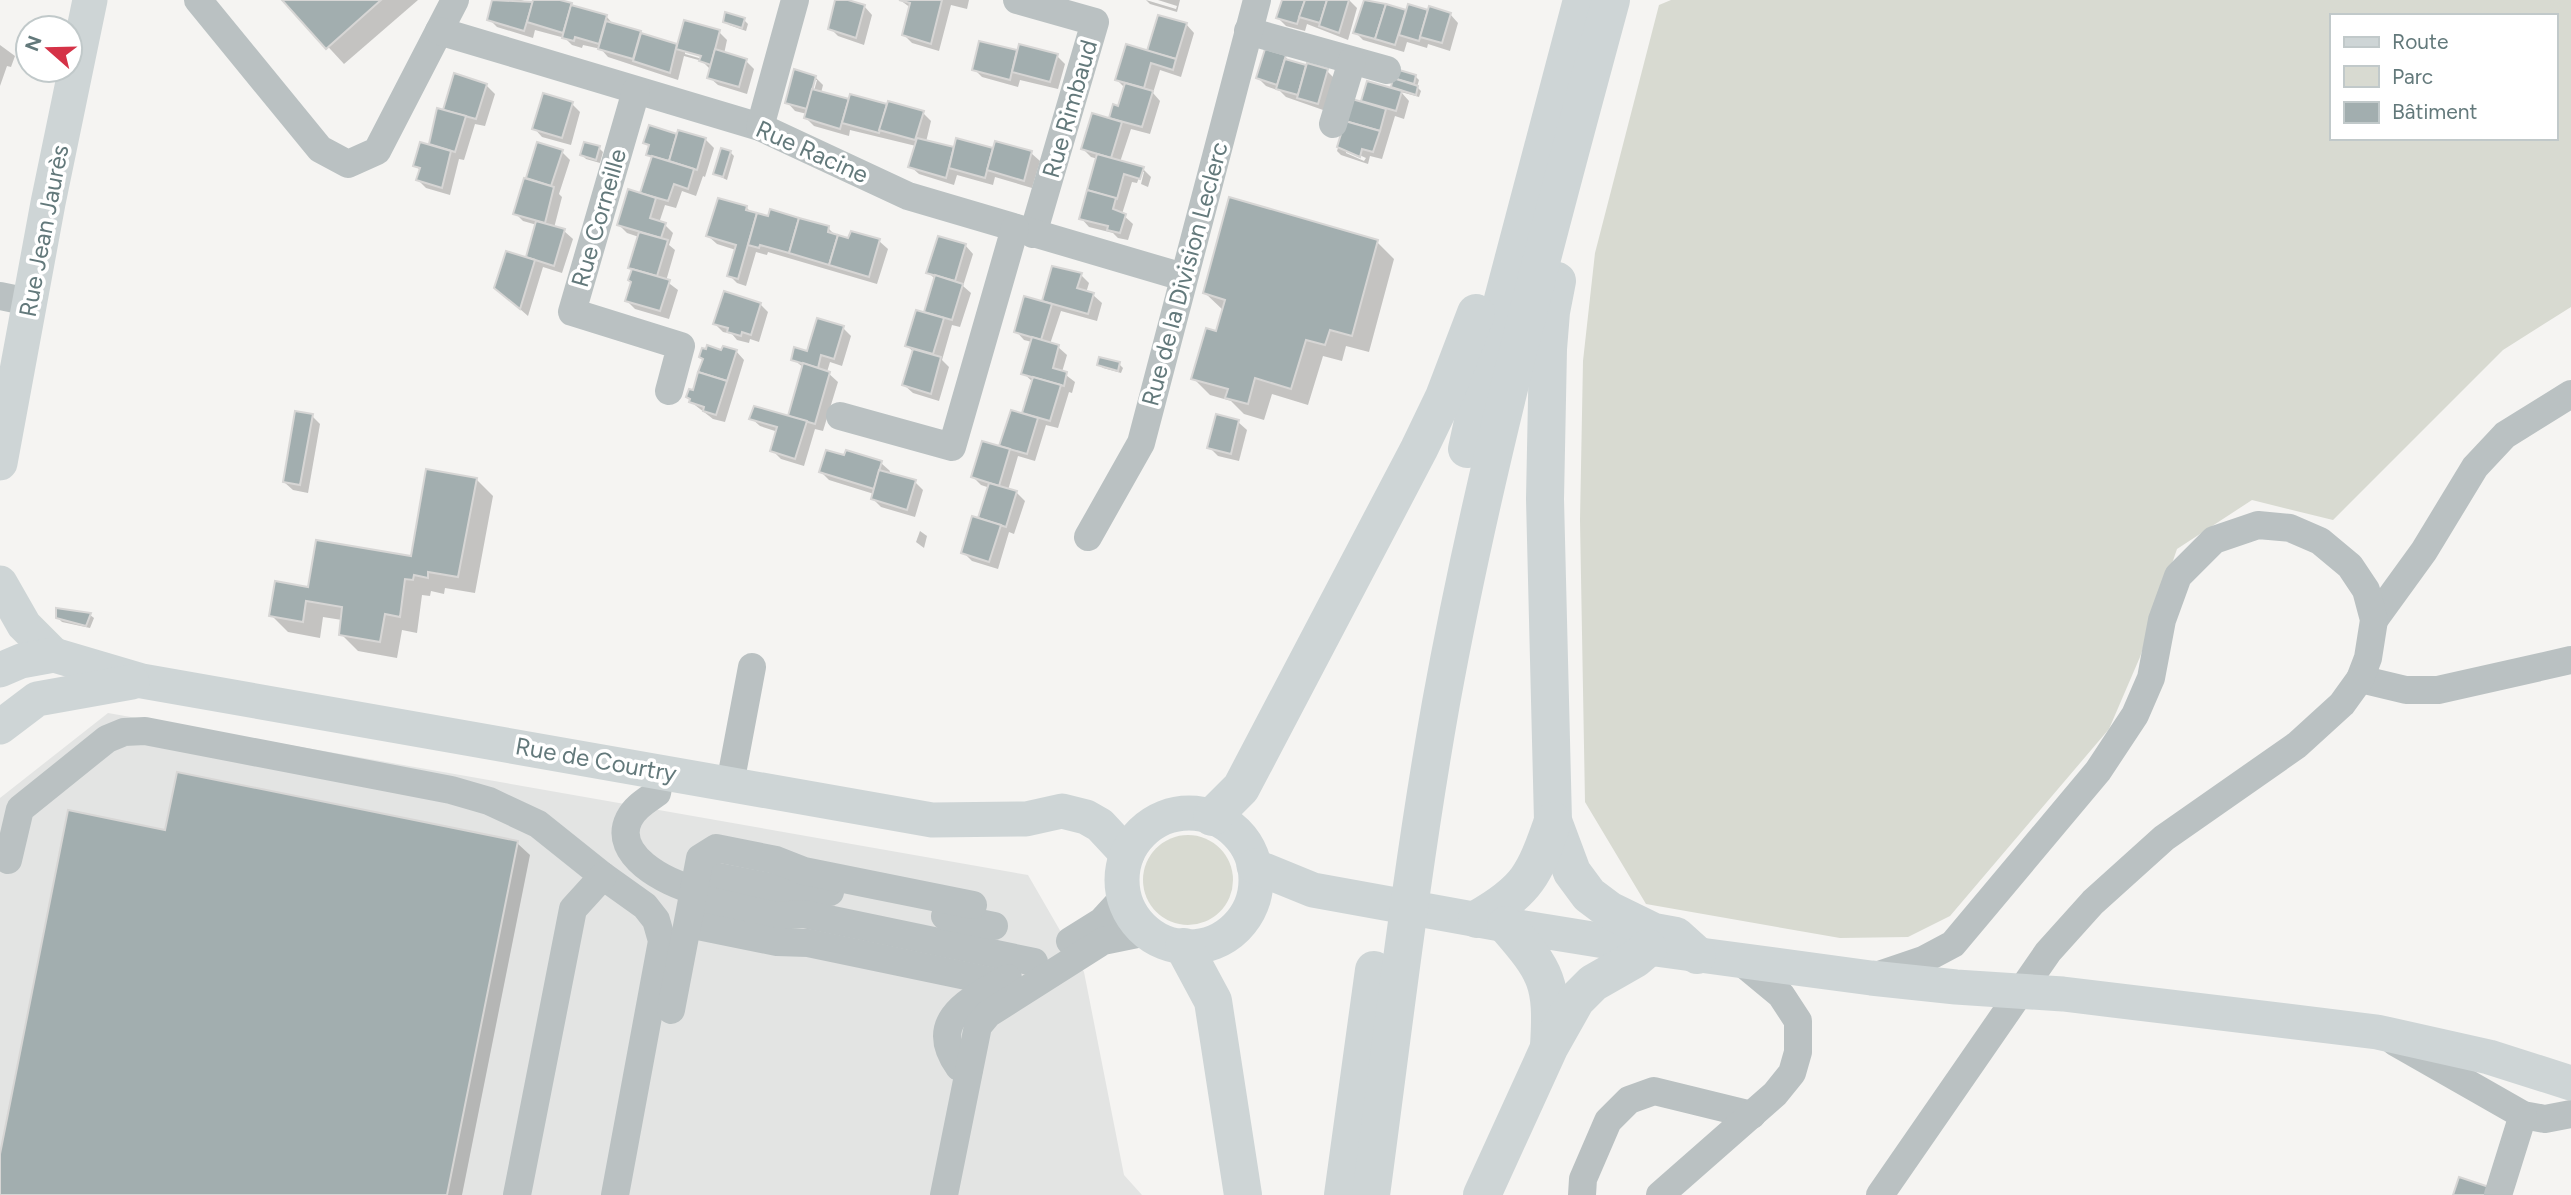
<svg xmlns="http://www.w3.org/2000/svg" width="2571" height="1195" font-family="Figtree,sans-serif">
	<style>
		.built { fill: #e3e4e3 }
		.green { fill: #d8dad1; fill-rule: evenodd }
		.shadow { fill: #0003; fill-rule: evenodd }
		.building { fill: #a2aeaf; stroke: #d7d6d5; stroke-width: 2 }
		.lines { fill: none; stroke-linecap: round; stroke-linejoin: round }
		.minor { stroke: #bac1c2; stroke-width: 28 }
		.major { stroke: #ced5d6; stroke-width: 35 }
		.highway { stroke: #ced5d6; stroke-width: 38 }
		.labels { text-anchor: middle; stroke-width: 7; stroke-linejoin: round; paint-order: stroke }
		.street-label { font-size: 24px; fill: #63797b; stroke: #fff }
	</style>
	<rect width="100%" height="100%" fill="#f5f4f2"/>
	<path class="built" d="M108,713L1028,875L1084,972L1124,1175L1142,1195H0V798Z"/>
	<g class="green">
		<path d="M1671,0H2571V307L2503,350L2333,520L2252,500L2177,549L2140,657L2109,729L1950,916L1908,937L1840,938L1646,904L1585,802L1580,520L1583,361L1595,253L1659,5ZM2331,16H2555V138H2331Z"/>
		<circle cx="1188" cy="880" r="45"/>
	</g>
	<g class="shadow">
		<path d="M285,0H418L344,64Z"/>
		<path d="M494,0H521L534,4L535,0H554L606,16L614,25L679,47L719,32L727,40L724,54L746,61L754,69L747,94L718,85L709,77L710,69L702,61L684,56L678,80L608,57L601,49L583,45L582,48L572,45L565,38L535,30L533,38L497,27L489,19ZM685,50L710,57L709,61L685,54Z"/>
		<path d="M837,0L864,6L872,15L864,45L838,36L830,28Z"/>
		<path d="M900,0H969L967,9L951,5L939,51L912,43L904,35L911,8Z"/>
		<path d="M1146,0L1176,9L1177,6L1158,0H1180L1177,12L1150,4Z"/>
		<path d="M1284,0H1349L1357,8L1348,40L1307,24L1305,31L1286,26L1278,18Z"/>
		<path d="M1365,0L1407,12L1450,14L1458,23L1450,51L1428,44L1427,48L1407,42L1404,52L1363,40L1355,32Z"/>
		<path d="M744,20L748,24L746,31L729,25L725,21Z"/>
		<path d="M1186,24L1194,33L1181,77L1160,70L1153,93L1160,101L1150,134L1131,129L1120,162L1143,169L1151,177L1148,187L1141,184L1144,172H1141L1137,183L1132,182L1122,214L1133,224L1128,240L1118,238L1113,233L1089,227L1081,218L1098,159L1091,157L1083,149L1111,120L1114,107L1119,108L1125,88L1117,80Z"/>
		<path d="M980,43L1018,52L1057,56L1065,64L1058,89L1020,80L1018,87L982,77L974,69Z"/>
		<path d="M0,45L15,56L11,67L7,66L0,86Z"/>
		<path d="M1285,57L1291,62L1327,71L1335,79L1326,111L1286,97L1280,91L1266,86L1258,78Z"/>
		<path d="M815,77L823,85L821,93L850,101L851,96L923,113L931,121L926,142L955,149L957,140L994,150L1031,153L1040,161L1032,188L995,177L993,185L957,175L954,185L919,174L910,166L916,146L850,130L849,136L814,126L806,118L807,114L795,111L787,102ZM813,80H817L812,98Z"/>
		<path d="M1416,77L1419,80L1417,87L1421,91L1419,97L1401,92L1409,101L1404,119L1395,116L1382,159L1370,156L1368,164L1341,155L1337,151L1353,101L1362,103L1369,83L1392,89L1395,80L1392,79ZM1346,149L1366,158L1364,161L1346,153Z"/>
		<path d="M486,85L495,94L485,126L475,124L464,160L459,159L450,195L426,188L418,180L421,171L415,165L430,147L439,110L444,112Z"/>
		<path d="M572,104L580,112L571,145L542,137L534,128Z"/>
		<path d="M680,132L706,140L714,148L705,177L703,176L696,196L682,191L676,208L665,205L659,223L665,225L673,233L669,245L675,250L666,281L678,290L669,319L635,309L627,301L633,283L639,237L627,233L619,225L641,195L653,159L648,154L650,147L645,142L678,136Z"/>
		<path d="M538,145L562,152L570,160L559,194L562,197L554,228L564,231L573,239L562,273L543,267L528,316L505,296L527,259L537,225L523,221L515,213Z"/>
		<path d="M599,148L603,152L600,163L586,159L582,155Z"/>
		<path d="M730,152L734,156L727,180L715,174Z"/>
		<path d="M747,208L752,214L769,219L828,228L836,236L849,240L879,241L888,249L877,284L768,252L767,255L756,252L746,286L737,283L729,275L736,250L717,244L708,236Z"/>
		<path d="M1377,242L1394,259L1369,352L1346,346L1342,361L1323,356L1308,405L1272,394L1264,420L1244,414L1231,401L1210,395L1193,378L1217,333L1224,311L1205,293Z"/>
		<path d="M965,245L973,254L963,286L971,293L960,327L952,325L942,360L949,367L939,401L913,393L904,385L914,352L907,346L925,314L935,279L928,272Z"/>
		<path d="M1054,268L1081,275L1089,283L1086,293L1093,295L1102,303L1097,321L1061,311L1050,344L1058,347L1067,355L1062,372L1075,382L1072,393L1069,392L1058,428L1046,425L1035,461L1018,456L1008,490L1016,492L1025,501L1014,534L1009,532L998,569L972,561L963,552L980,520L990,488L981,485L973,477L1001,448L1023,415L1033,382L1023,373L1032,342L1024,340L1016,331L1043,303Z"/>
		<path d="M760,304L768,312L759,342L750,339L749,343L737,340L732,334L723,332L715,324Z"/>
		<path d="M843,328L851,336L842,366L830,362L827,372L838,382L823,431L815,429L804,466L781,459L772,450L778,432L760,426L751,418H789L804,368L793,359L808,353Z"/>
		<path d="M736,351L744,360L725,422L713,419L691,402L704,361L701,357Z"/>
		<path d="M1119,364L1123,368L1121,373L1103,368L1099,365Z"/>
		<path d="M312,416L320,424L308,493L293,490L284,482Z"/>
		<path d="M1238,422L1247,430L1239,461L1218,456L1209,447Z"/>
		<path d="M881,463L890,471L889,474L915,482L923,490L915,517L881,507L873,499L874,494L829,480L821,472Z"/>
		<path d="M476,479L493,496L475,593L445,588L444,594L431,591L430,596L422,595L417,633L402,630L397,658L358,651L341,634L342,620L323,617L320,638L288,632L271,615L309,589L412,558Z"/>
		<path d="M920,531L927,536L924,548L916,542Z"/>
		<path d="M90,615L94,618L90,628L62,622L58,618Z"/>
		<path d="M517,843L530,855L462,1195H0V1163Z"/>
	</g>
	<g class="building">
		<path d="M282,0H381L326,49Z"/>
		<path d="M492,0L533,2L524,31L487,20Z"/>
		<path d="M533,0H560L572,3L563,33L527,22Z"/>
		<path d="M835,0H848L865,5L856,38L828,29Z"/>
		<path d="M899,0H942L931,44L902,35L910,3Z"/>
		<path d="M1282,0H1305L1297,24L1276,18Z"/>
		<path d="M1305,0H1327L1320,23L1299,17Z"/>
		<path d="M1327,0H1349L1339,33L1319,26Z"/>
		<path d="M1364,0L1386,4L1375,39L1353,33Z"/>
		<path d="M1386,4L1406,10L1395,45L1375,39Z"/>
		<path d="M1408,4L1428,10L1419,41L1399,35Z"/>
		<path d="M571,5L607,15L599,44L575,37L574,41L562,38Z"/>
		<path d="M1429,6L1451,13L1442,43L1420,37Z"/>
		<path d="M725,12L745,18L742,28L723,22Z"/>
		<path d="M1158,15L1187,23L1176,59L1147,51Z"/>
		<path d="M684,20L720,30L711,65L699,61L701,56L676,49Z"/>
		<path d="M606,21L641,31L633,59L598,49Z"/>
		<path d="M641,33L677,44L670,73L633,61Z"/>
		<path d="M979,41L1017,50L1010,80L972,70Z"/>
		<path d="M1019,44L1058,54L1050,82L1012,72Z"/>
		<path d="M1126,44L1176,59L1173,70L1151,63L1144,88L1115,80Z"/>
		<path d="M715,49L747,59L739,87L707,78Z"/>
		<path d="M1265,49L1286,55L1277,85L1256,78Z"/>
		<path d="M1285,59L1306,65L1298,95L1276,89Z"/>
		<path d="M1307,63L1328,69L1318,104L1297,98Z"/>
		<path d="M1389,67L1416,75L1414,84L1386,76Z"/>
		<path d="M794,69L816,76L807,109L785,103Z"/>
		<path d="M454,73L487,84L476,119L443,110Z"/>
		<path d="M1393,78L1418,86L1416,95L1391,87Z"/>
		<path d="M1367,81L1402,91L1396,111L1361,101Z"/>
		<path d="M1125,83L1153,91L1142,127L1109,118L1113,104L1118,106Z"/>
		<path d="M812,89L849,99L840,129L804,118Z"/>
		<path d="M543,93L573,102L562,138L532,129Z"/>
		<path d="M850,94L887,104L879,133L842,123Z"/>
		<path d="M1352,99L1386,109L1380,131L1345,121Z"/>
		<path d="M888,101L924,111L915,140L879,130Z"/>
		<path d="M437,108L466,116L455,152L429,144Z"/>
		<path d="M1092,113L1122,122L1111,158L1081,149Z"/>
		<path d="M1345,121L1380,131L1373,152L1362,149L1360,157L1337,147Z"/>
		<path d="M649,125L677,134L669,161L646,155L649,145L643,143Z"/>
		<path d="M678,130L706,138L697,170L669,161Z"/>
		<path d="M917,138L954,147L946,178L908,167Z"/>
		<path d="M956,138L993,148L985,178L949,168Z"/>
		<path d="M995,141L1032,151L1024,181L987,170Z"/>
		<path d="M420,142L451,151L442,188L416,180L420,168L413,166Z"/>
		<path d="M537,142L563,150L551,186L526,178Z"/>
		<path d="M584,142L600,146L596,160L580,155Z"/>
		<path d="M721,148L731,151L723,177L713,174Z"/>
		<path d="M1097,154L1144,167L1140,179L1124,174L1117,199L1087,190Z"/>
		<path d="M652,156L694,169L688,189L674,184L668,201L640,193Z"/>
		<path d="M524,178L554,187L545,223L513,214Z"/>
		<path d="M628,189L656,198L650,218L666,223L661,238L617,225Z"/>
		<path d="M1087,190L1116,198L1113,209L1126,214L1120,233L1107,230L1108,226L1079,219Z"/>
		<path d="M1229,197L1378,240L1352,336L1330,330L1325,345L1306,340L1291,389L1255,378L1248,404L1225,398L1228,389L1191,379L1206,328L1216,331L1225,300L1203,293Z"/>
		<path d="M718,198L747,206L746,210L757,213L738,279L727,276L736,245L706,236Z"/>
		<path d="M770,209L799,218L789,253L760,245L759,248L748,245L757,213L768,216Z"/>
		<path d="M799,218L829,226L828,232L838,235L829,265L789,253Z"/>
		<path d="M536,221L565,229L554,266L526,257Z"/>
		<path d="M851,231L880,239L869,277L829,265L838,235L848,238Z"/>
		<path d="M639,232L668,240L657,276L628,268Z"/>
		<path d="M938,236L966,244L955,281L926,273Z"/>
		<path d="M506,251L535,260L520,309L494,288Z"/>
		<path d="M1052,266L1082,273L1077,288L1094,293L1088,314L1042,301Z"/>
		<path d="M632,269L670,280L660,311L625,301L631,282L628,280Z"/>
		<path d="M935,275L963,284L952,320L924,312Z"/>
		<path d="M724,291L761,303L751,335L742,332L741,336L727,332L728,328L713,324Z"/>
		<path d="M1024,296L1052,304L1041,340L1014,332Z"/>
		<path d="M916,310L944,318L933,354L905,346Z"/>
		<path d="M817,318L844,326L834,359L821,355L818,368L791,360L794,347L807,351Z"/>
		<path d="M1032,337L1059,345L1053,368L1067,372L1064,386L1021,374Z"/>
		<path d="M707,345L721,350L723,346L737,350L727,381L698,372L703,359L699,357L702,348L706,349Z"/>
		<path d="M913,349L941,357L931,394L902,385Z"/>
		<path d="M1099,357L1120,362L1118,371L1097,365Z"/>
		<path d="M803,363L830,372L815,424L788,416Z"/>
		<path d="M698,372L727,381L716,415L703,411L704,407L689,402L690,399L686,397L689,389L693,390Z"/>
		<path d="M1033,377L1061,385L1050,421L1022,413Z"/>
		<path d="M754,406L807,421L795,459L770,451L777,427L749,419Z"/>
		<path d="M1011,410L1038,418L1027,454L999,446Z"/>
		<path d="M295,411L313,414L300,485L283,482Z"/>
		<path d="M1216,414L1239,420L1231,454L1207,448Z"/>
		<path d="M982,441L1010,449L999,486L971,477Z"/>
		<path d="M826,450L844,455L846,450L882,461L874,489L819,472Z"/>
		<path d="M426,469L477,478L458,577L428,572V578L414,575L413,580L405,579L400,617L385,614L380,642L339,635L342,607L306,601L303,622L269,616L275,581L308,587L316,540L411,556Z"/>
		<path d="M879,470L916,480L907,510L871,499Z"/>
		<path d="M989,483L1017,491L1006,527L978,518Z"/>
		<path d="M972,516L1001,525L989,562L961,553Z"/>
		<path d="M56,608L91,613L86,626L56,618Z"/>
		<path d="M177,772L518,841L447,1195H0V1154L68,810L165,830Z"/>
		<path d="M2459,1177L2492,1188L2490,1195H2453Z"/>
	</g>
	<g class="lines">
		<g class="minor">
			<path d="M198,0L320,149L348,164L377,151L455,0"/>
			<path d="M1017,0L1095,22L1033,234"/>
			<path d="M439,31L760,127L908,196L1183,277"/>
			<path d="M1248,31L1387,70"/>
			<path d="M636,91L572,312L681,346L669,391"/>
			<path d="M1333,124L1352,61"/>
			<path d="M760,127L795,0"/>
			<path d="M0,296L29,302"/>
			<path d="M840,416L952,447L1015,228"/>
			<path d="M1088,537L1141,443L1257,0"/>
			<path d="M2374,620L2424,551L2475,467L2505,435L2571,394"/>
			<path d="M2360,679L2406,690H2438L2571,660"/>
			<path d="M661,773L657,793C646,801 635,807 629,819C611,855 667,883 694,890"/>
			<path d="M730,784L752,667"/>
			<path d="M8,860L20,809L107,739L124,732L145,731L451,790L489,801L538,824L603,876L645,906L656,920L662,941L615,1195"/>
			<path d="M698,873L776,888H808L830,892"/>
			<path d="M693,897L776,916L804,914L1034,962"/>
			<path d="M945,916L994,926"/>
			<path d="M688,924L777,942L808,943L1000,983"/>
			<path d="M1070,941L1102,921L1124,897"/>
			<path d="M1873,977L1923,960L1953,944L2098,771L2135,715L2151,678L2162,620L2178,576L2214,540L2258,525L2290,528L2320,541L2350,566L2366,590L2374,620L2368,658L2360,679L2342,704L2297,745L2164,838L2093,902L2048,952L1880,1195"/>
			<path d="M671,1010L700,858L716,848L776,860L804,871L973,905"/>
			<path d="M2395,1042L2523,1115L2545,1119L2571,1114"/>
			<path d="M969,1069L959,1067C925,1019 971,1000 1008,978"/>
			<path d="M517,1195L573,909L603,876"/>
			<path d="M944,1195L978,1026L988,1014L1103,941L1147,932"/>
			<path d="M1582,1195L1583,1179L1608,1121L1629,1100L1654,1091L1752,1115"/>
			<path d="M1660,1195L1775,1094L1792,1073L1798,1052V1021L1781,995L1740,961"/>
			<path d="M2498,1195L2523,1115"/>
		</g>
		<g class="major">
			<path d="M0,463L48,203L90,0"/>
			<path d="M0,583L24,625L54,655"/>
			<path d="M0,670L21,661L54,655L142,681L932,820L1026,819L1062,811L1086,817L1100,825L1127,854"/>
			<path d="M0,727L37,699L132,682"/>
			<circle cx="1189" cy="880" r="67"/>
			<path d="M1254,866L1313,890L1506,925L1648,948L1871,978L1956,987L2063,994L2377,1032L2489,1057L2571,1083"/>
		</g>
		<g class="highway">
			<path d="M1557,281L1551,312L1548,349L1545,499L1553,821L1572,872L1589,895L1609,910L1654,932L1676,936L1697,955"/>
			<path d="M1467,449L1484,371L1582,0"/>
			<path d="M1212,817L1241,788L1419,449L1444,397L1476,313"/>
			<path d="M1477,919C1528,890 1534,875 1553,821"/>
			<path d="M1506,925C1547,972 1553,983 1549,1046"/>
			<path d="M1184,947L1213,1001L1243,1195"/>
			<path d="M1343,1195L1374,970"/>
			<path d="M1371,1195C1393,1031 1412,866 1441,703C1484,466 1548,233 1611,0"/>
			<path d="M1482,1195L1549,1048L1576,1000L1593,983L1635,959L1648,948"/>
		</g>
	</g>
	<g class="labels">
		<g class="street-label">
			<text transform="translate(1070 109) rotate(-74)" y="8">Rue Rimbaud</text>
			<text transform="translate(812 152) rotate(24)" y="8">Rue Racine</text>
			<text transform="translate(599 218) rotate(-74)" y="8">Rue Corneille</text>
			<text transform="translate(44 231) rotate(-79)" y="8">Rue Jean Jaurès</text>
			<text transform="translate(1185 274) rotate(-75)" y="8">Rue de la Division Leclerc</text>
			<text transform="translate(596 760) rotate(10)" y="8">Rue de Courtry</text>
		</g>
	</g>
	<rect x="2330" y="14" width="228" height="126" fill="#ffffff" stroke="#c1c9ca" stroke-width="2"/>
	<rect x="2344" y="37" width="35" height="10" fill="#ced5d6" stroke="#c1c9ca" stroke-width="2"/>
	<text x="2392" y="49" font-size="21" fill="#63797b">Route</text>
	<rect x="2344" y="66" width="35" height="21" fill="#d8dad1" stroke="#c1c9ca" stroke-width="2"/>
	<text x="2392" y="84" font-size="21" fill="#63797b">Parc</text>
	<rect x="2344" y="102" width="35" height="21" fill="#a2aeaf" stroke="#c1c9ca" stroke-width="2"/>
	<text x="2392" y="119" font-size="21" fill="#63797b">Bâtiment</text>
	<g transform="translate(49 49) rotate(290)"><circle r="33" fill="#ffffff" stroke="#c1c9ca" stroke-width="2"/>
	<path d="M0-5L12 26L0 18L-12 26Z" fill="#d53247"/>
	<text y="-10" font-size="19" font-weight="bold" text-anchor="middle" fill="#63797b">N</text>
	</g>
</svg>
